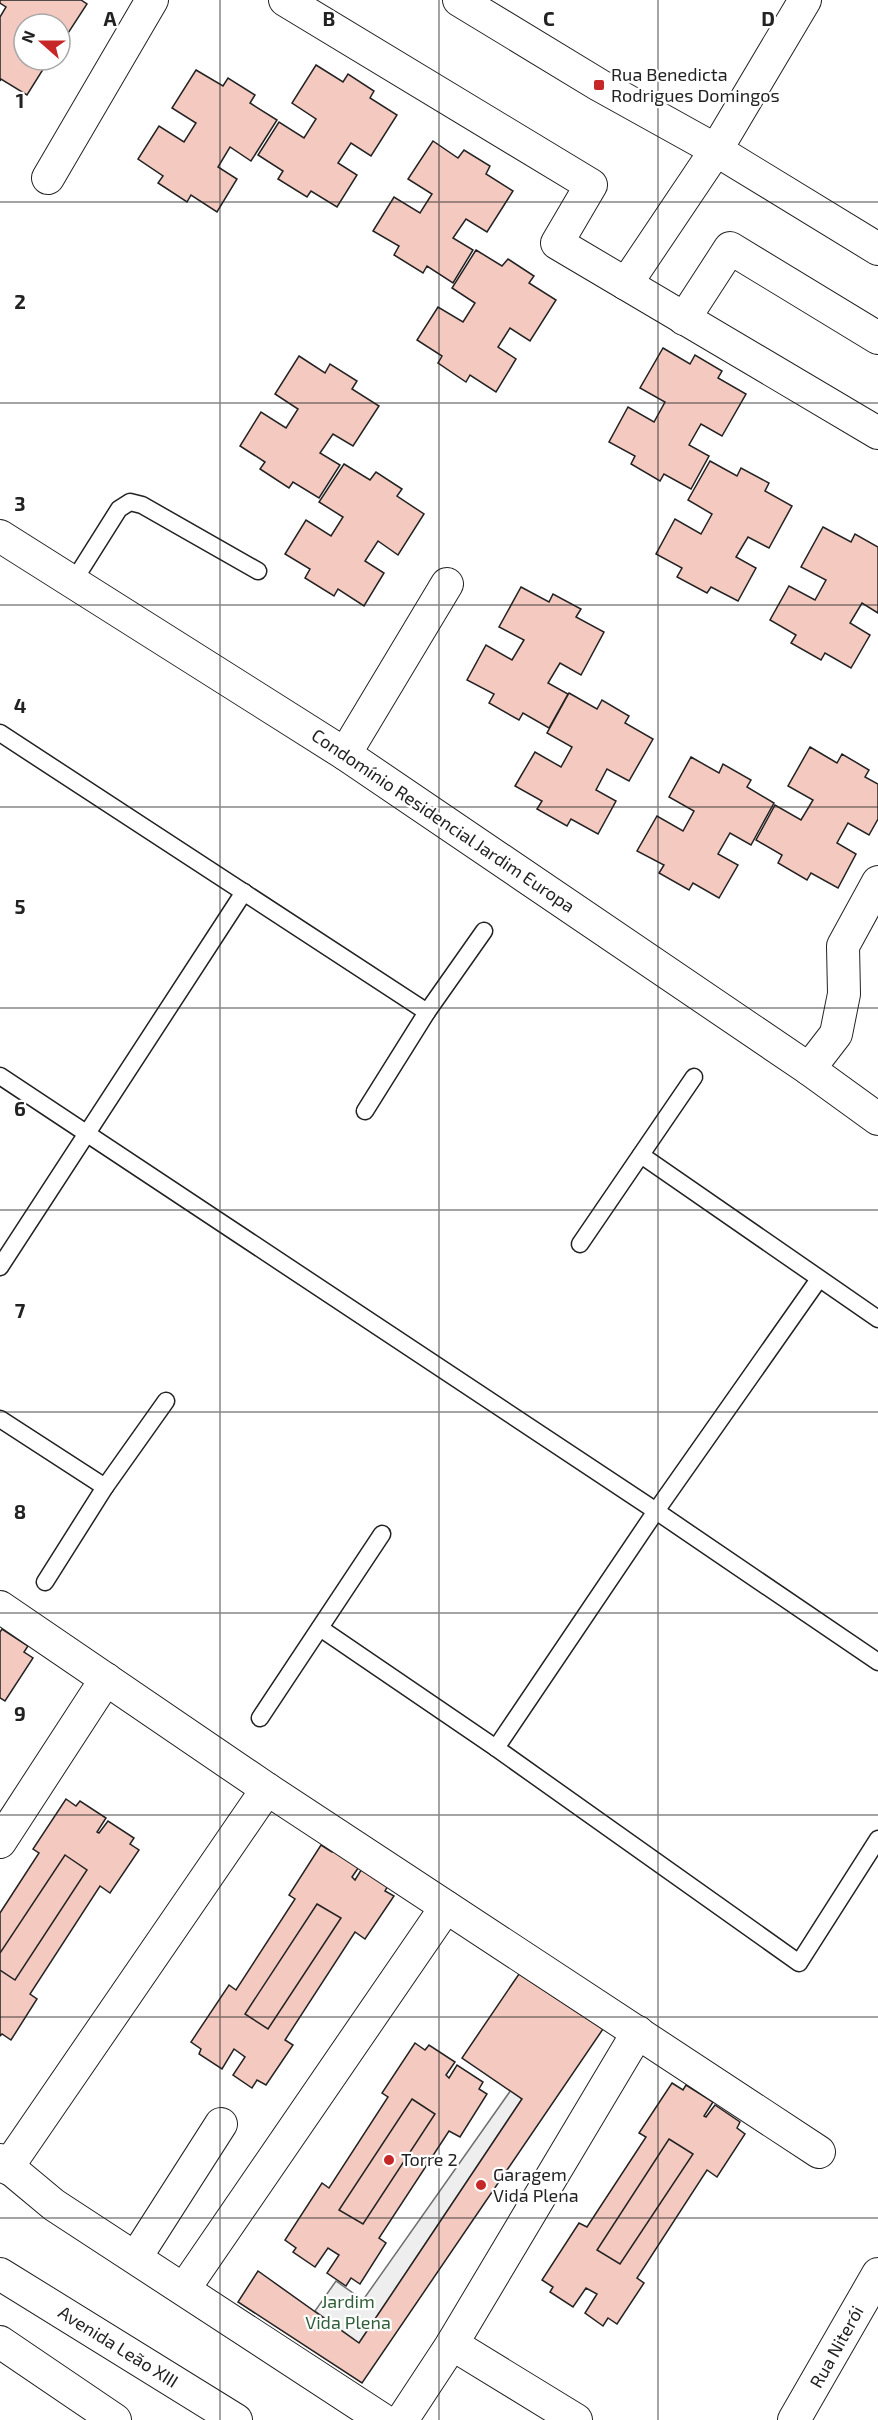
<svg xmlns="http://www.w3.org/2000/svg" width="878" height="2420" font-family="'Exo 2',sans-serif">
	<style>
		.green { fill: #eee; stroke: #6f6f6f; stroke-width: 1.5 }
		.building { fill: #f3c9c0; stroke: #222; stroke-width: 1.5 }
		.lines { fill: none; stroke-linecap: round; stroke-linejoin: round }
		.lane-casing { stroke: #222; stroke-width: 19 }
		.street-casing { stroke: #222; stroke-width: 34 }
		.lane { stroke: #fff; stroke-width: 16 }
		.street { stroke: #fff; stroke-width: 32 }
		.grid { fill: none; stroke: #222; stroke-width: 1.5; stroke-opacity: 0.55 }
		.poi-dot { fill: #c62828; stroke: #fff; stroke-width: 2 }
		.labels { text-anchor: middle; stroke-width: 4.5; stroke-linejoin: round; paint-order: stroke }
		.poi-label { font-size: 18px; fill: #222; stroke: #fff; text-anchor: start }
		.street-label { font-size: 18px; fill: #222; stroke: #fff }
		.park-label { font-size: 18px; fill: #2f5e38; stroke: #fff }
		.grid-label { font-size: 20px; text-anchor: middle; font-weight: bold; fill: #222; stroke: #fff; stroke-width: 4.5; stroke-linejoin: round; paint-order: stroke }
	</style>
	<rect width="100%" height="100%" fill="#fff"/>
	<path class="green" d="M511,2090L522,2099L359,2343L315,2311L336,2281L363,2300Z"/>
	<g class="building">
		<path d="M0,0H81L87,4L61,44L60,24H24V60H42L47,63L27,95L1,79L0,81V17L6,7L0,3Z"/>
		<path d="M316,65L343,82L348,74L374,91L370,98L397,115L371,156L351,143L338,163L357,175L337,207L311,191L307,197L278,179L283,171L258,155L279,122L304,138L316,119L292,103Z"/>
		<path d="M196,70L223,86L228,78L255,95L250,103L277,120L251,161L230,147L218,167L237,179L217,212L191,195L187,202L158,183L163,176L138,159L159,126L184,142L196,123L172,108Z"/>
		<path d="M433,141L458,158L464,150L490,166L486,174L513,191L487,232L466,219L453,238L473,250L453,283L427,266L423,273L394,255L399,246L373,231L394,197L420,213L432,194L408,179Z"/>
		<path d="M476,250L502,266L508,259L534,276L529,283L556,300L530,341L510,328L498,347L516,359L496,392L470,375L466,382L438,363L442,356L417,340L438,307L463,322L475,303L452,288Z"/>
		<path d="M663,348L690,364L695,355L722,371L718,378L746,394L722,436L701,424L689,445L709,456L691,489L664,474L660,481L631,464L635,456L609,442L628,407L654,422L665,402L640,388Z"/>
		<path d="M299,356L325,373L330,364L357,381L352,389L379,406L353,446L333,434L320,453L340,465L319,498L293,482L289,488L260,469L265,462L240,446L261,412L286,428L298,409L275,394Z"/>
		<path d="M710,461L737,476L741,468L769,483L765,491L792,506L769,548L748,537L736,557L756,568L738,601L711,587L707,593L677,577L682,568L656,554L675,519L701,534L712,514L688,500Z"/>
		<path d="M344,464L370,480L376,472L402,489L397,496L424,514L398,555L378,541L365,561L384,573L364,606L338,589L334,596L305,578L310,569L285,554L306,520L331,536L343,517L319,502Z"/>
		<path d="M823,527L851,542L855,534L878,547V613L862,603L850,623L870,635L851,668L825,653L821,660L791,643L796,635L770,620L789,586L815,600L826,580L801,567Z"/>
		<path d="M521,587L549,602L553,594L581,609L576,617L604,632L581,675L560,663L548,683L568,694L549,728L523,713L519,720L489,703L494,694L467,680L486,645L512,660L524,640L499,627Z"/>
		<path d="M569,693L597,709L602,700L629,716L625,723L653,739L629,781L607,769L596,790L616,801L598,834L571,819L567,826L537,809L542,801L515,786L535,752L561,767L572,747L547,733Z"/>
		<path d="M810,747L837,763L842,754L869,770L865,777L878,784V819L869,835L848,823L837,843L856,854L838,888L811,873L807,880L778,863L782,855L756,840L775,805L801,820L813,800L788,786Z"/>
		<path d="M691,757L719,773L723,764L751,780L747,787L774,803L751,845L730,833L718,854L738,865L719,898L693,883L689,890L659,873L664,865L637,851L657,816L683,831L694,811L669,797Z"/>
		<path d="M2,1629L28,1646L24,1652L33,1658L5,1701L0,1698V1632Z"/>
		<path d="M66,1799L76,1806L80,1801L106,1818L97,1832L99,1833L108,1821L134,1838L130,1844L139,1850L110,1893L100,1886L30,1994L37,1999L11,2040L2,2034L0,2036V1913L39,1853L33,1849Z"/>
		<path d="M321,1845L332,1852L336,1847L361,1864L352,1877L355,1880L363,1867L389,1884L385,1891L394,1896L365,1939L355,1932L285,2040L293,2045L266,2085L257,2080L252,2088L233,2075L245,2057L234,2049L222,2069L199,2054L201,2049L191,2042L229,1985L236,1990L295,1899L289,1895Z"/>
		<path d="M65,1855L87,1870L15,1980L0,1970V1953Z"/>
		<path d="M317,1904L341,1918L268,2029L245,2014Z"/>
		<path d="M519,1974L603,2029L362,2383L238,2302L258,2271L359,2343L522,2099L462,2058Z"/>
		<path d="M415,2043L425,2050L429,2045L455,2062L446,2075L449,2078L457,2065L483,2082L479,2089L487,2094L460,2137L449,2131L379,2238L386,2243L360,2284L351,2278L346,2286L327,2273L339,2255L328,2248L315,2267L293,2252L296,2248L285,2240L322,2183L329,2188L388,2097L382,2093Z"/>
		<path d="M672,2083L683,2090L686,2085L713,2102L704,2116L706,2117L715,2105L740,2122L737,2128L745,2134L717,2177L707,2170L637,2278L644,2283L617,2324L608,2318L603,2326L585,2313L597,2294L586,2288L573,2307L550,2292L553,2287L542,2280L579,2223L587,2227L646,2137L639,2133Z"/>
		<path d="M412,2099L435,2114L363,2224L339,2210Z"/>
		<path d="M669,2139L693,2154L620,2264L597,2250Z"/>
	</g>
	<g class="lines">
		<g class="lane-casing">
			<g id="lane">
				<path d="M73,582L119,509L130,502L142,505L258,571"/>
				<path d="M0,733L427,1012"/>
				<path d="M0,1076L656,1511L878,1662"/>
				<path d="M365,1111L427,1012L484,931"/>
				<path d="M641,1155L878,1319"/>
				<path d="M580,1244L694,1077"/>
				<path d="M0,1267L244,892"/>
				<path d="M0,1419L105,1487"/>
				<path d="M45,1582L105,1487L166,1401"/>
				<path d="M320,1628L496,1748L799,1963L878,1839"/>
				<path d="M260,1718L382,1534"/>
				<path d="M496,1748L656,1511L819,1279"/>
			</g>
		</g>
		<g class="street-casing">
			<g id="street">
				<path d="M285,0L591,185L557,243L878,433"/>
				<path d="M459,0L599,85L716,150L878,249"/>
				<path d="M48,178L152,0"/>
				<path d="M626,284L716,150L805,0"/>
				<path d="M684,319L730,248L878,338"/>
				<path d="M0,536L345,754L809,1069L878,1119"/>
				<path d="M345,754L447,584"/>
				<path d="M809,1069L836,1034L844,994L843,946L878,882"/>
				<path d="M0,1607L267,1789L819,2152"/>
				<path d="M0,1842L106,1679"/>
				<path d="M0,2160L54,2205L383,2420"/>
				<path d="M7,2168L267,1789"/>
				<path d="M136,2257L221,2124"/>
				<path d="M0,2274L236,2420"/>
				<path d="M184,2289L446,1907"/>
				<path d="M0,2342L115,2420"/>
				<path d="M402,2420L452,2344"/>
				<path d="M576,2420L452,2344L638,2032"/>
				<path d="M794,2420L878,2274"/>
			</g>
		</g>
		<use href="#lane" class="lane"/>
		<use href="#street" class="street"/>
	</g>
	<path class="grid" d="M220,0V2420M439,0V2420M658,0V2420M0,202H878M0,403H878M0,605H878M0,807H878M0,1008H878M0,1210H878M0,1412H878M0,1613H878M0,1815H878M0,2017H878M0,2218H878"/>
	<g class="poi-dot">
		<rect x="593" y="79" width="12" height="12" rx="3"/>
		<circle cx="389" cy="2160" r="6"/>
		<circle cx="481" cy="2185" r="6"/>
	</g>
	<g class="labels">
		<g class="poi-label">
			<text x="611" y="81">Rua Benedicta<tspan x="611" dy="21">Rodrigues Domingos</tspan></text>
			<text x="401" y="2166">Torre 2</text>
			<text x="493" y="2181">Garagem<tspan x="493" dy="21">Vida Plena</tspan></text>
		</g>
		<g class="street-label">
			<text transform="translate(443 821) rotate(34)" y="6">Condomínio Residencial Jardim Europa</text>
			<text transform="translate(118 2347) rotate(32)" y="6">Avenida Leão XIII</text>
			<text transform="translate(837 2347) rotate(-61)" y="6">Rua Niterói</text>
		</g>
		<g class="park-label">
			<text x="348" y="2308">Jardim<tspan x="348" dy="21">Vida Plena</tspan></text>
		</g>
	</g>
	<g class="grid-label">
		<text x="110" y="26">A</text>
		<text x="329" y="26">B</text>
		<text x="549" y="26">C</text>
		<text x="768" y="26">D</text>
		<text x="20" y="108">1</text>
		<text x="20" y="309">2</text>
		<text x="20" y="511">3</text>
		<text x="20" y="713">4</text>
		<text x="20" y="914">5</text>
		<text x="20" y="1116">6</text>
		<text x="20" y="1318">7</text>
		<text x="20" y="1519">8</text>
		<text x="20" y="1721">9</text>
	</g>
	<g transform="translate(42 42) rotate(291)"><circle r="28" fill="#ffffff" stroke="#a7a7a7" stroke-width="1.5"/>
	<path d="M0-4.5L10 22L0 15L-10 22Z" fill="#c62828"/>
	<text y="-9" font-size="16" font-weight="bold" text-anchor="middle" fill="#222222">N</text>
	</g>
</svg>
